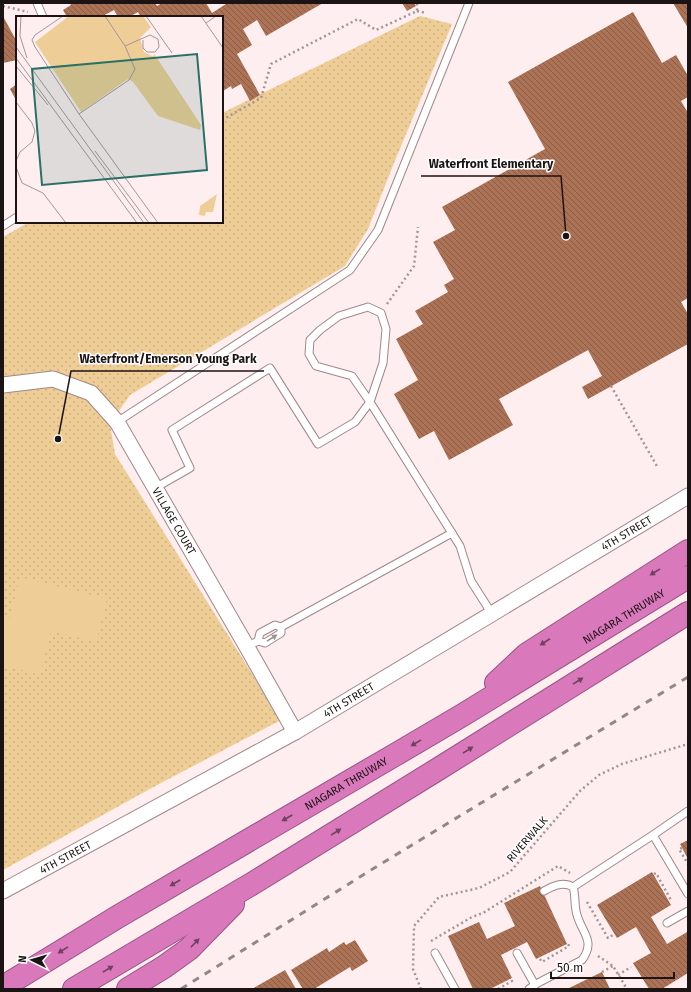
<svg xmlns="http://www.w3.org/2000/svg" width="691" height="992" font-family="'Fira Sans',sans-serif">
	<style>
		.grass { fill: url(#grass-dots) }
		.garden { fill: #eece96 }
		.building { fill: url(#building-back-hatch) }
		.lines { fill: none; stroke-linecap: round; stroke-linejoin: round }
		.service-casing { stroke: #a08889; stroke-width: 9 }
		.minor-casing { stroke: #a08889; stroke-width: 17 }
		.motorway-casing { stroke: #975581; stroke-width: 24 }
		.path { stroke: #a39596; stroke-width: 2.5; stroke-dasharray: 2 3; stroke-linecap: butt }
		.service { stroke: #fff; stroke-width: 7 }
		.minor { stroke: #fff; stroke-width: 15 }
		.motorway { stroke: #d978bb; stroke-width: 22 }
		.rail { stroke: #938687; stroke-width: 3; stroke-dasharray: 7 7; stroke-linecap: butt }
		.oneway { fill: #71405f }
		.oneway2 { fill: #999595 }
		.labels { text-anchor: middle; stroke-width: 3; stroke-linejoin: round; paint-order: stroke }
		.street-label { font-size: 11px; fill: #1c1314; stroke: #fff }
		.inset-road { fill: none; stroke: #a49697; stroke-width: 1 }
		.view { fill: #297067; fill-opacity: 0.15; stroke: #297067; stroke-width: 2 }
		.inset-edge { fill: none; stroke: #1c1314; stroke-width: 2 }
		.leader { fill: none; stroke: #1c1314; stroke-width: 1.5 }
		.callout-dot { fill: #1c1314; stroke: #fff; stroke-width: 1.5 }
		.callout-label { font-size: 12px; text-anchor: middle; font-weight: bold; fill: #1c1314; stroke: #fff; stroke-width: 3; stroke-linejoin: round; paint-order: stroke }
	</style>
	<defs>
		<pattern id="grass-dots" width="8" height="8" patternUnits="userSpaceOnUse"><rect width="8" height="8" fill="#eece96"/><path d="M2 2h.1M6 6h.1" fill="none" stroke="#ccb080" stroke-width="1.8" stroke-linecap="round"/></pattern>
		<pattern id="building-back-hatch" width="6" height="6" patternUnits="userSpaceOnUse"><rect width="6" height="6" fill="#ab7255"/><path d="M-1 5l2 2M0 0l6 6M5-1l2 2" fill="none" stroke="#8a5c45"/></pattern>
	</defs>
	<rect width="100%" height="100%" fill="#ffeeef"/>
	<path class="grass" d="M420,16L452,24L394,163L368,229L345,266L130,395L110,424L115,454L281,720L159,784L3,870V237L29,222H222V113Z"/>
	<path class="garden" d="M20,577L107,599L96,642L51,631L40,675L3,665V619L9,620Z"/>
	<g class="building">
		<path d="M70,3H155L157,6L162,3H175V4L177,3H206L212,13L226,4V3H323L266,36L257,20L243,29L252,45L237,54L260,95L250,101L241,84L232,89L231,86L223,91L222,88V17H181V16L180,17H141L138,12L129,17H118L114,10L101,17H67L63,10L71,5Z"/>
		<path d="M402,3H414L416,6L407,11Z"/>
		<path d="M673,3H688V28Z"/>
		<path d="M633,12L662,63L676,55L688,76V97L681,101L688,113V298L681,302L688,314V344L588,399L582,387L602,376L588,350L499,399L513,425L449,460L434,431L419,439L394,394L418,380L396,339L423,324L415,311L448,292L444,285L454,279L433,242L455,230L442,207L545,149L508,82Z"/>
		<path d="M4,18L17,42V60L3,63V19Z"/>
		<path d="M17,84V102L10,89Z"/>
		<path d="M688,840V859L680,844Z"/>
		<path d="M652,872L671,905L651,917L667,944L687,932L688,934V973L662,989H649L633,963L651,953L636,927L617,938L597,905Z"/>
		<path d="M540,886L567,944L536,959L527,942L501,955L512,978L490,989H473L448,936L479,922L487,939L515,926L504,903Z"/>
		<path d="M355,940L368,961L352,971L350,967L314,989H303L291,970L327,948L329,952L344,942L346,945Z"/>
		<path d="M285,970L296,989H252Z"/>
		<path d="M602,972L610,989H567Z"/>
	</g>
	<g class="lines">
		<g class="service-casing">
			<g id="service">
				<path d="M37,3L43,17"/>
				<path d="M3,226L17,217"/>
				<path d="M117,422L350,270L378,230L469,3"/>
				<path d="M155,488L190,468L172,430L270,368L318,444L355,422L370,402L352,376L316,366L309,354L310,340L320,330L339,316L368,307L381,313L386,329L383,363L370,402L460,546L471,581L492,614"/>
				<path d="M258,641L260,633L275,625L281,627L452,533"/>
				<path d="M254,643L258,641L265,643L281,633V627"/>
				<path d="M653,835L688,894"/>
				<path d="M573,887L653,835L688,811"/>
				<path d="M667,923L688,911"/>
				<path d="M435,953L455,989"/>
				<path d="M517,953L535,985"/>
				<path d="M529,989L536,984L582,960C596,941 582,933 577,915C574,906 576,896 573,887C563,881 553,886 544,891"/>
			</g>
		</g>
		<g class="minor-casing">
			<g id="minor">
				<path id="s1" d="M3,385L53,379L91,393L117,422L247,647L295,732"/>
				<path id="s2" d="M3,891L295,732L688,496"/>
			</g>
		</g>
		<g class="motorway-casing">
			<g id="motorway">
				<path d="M496,683L527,654L688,551"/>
				<path id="s3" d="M3,987L119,916L393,756L461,716L688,577"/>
				<path d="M74,989L255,882L435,771L688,613"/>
				<path d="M128,989L164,967L189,949L233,904"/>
			</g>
		</g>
		<g class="path">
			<path d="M3,6L28,12"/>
			<path d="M417,11L426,13"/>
			<path d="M222,120L261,98L271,64L358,19L376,30L417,11V3"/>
			<path d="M387,304L414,266L418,227"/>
			<path d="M611,386L658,468"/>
			<path d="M682,848L679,849L688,864"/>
			<path d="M654,874L656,873L671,900H670"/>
			<path d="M587,902L608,938L613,935"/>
			<path d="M431,941L472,917L483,913L558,866L570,873"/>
			<path d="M598,956L613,966L627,989"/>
			<path d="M540,959L542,962L569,946L568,943"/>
			<path d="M602,972L613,966"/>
			<path d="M618,975L631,967"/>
			<path d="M421,989L413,969L414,926L439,897L479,888L510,872L580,791L599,775L622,764L688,744"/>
			<path d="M498,989L512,981L511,979"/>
		</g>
		<use href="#service" class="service"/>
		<use href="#minor" class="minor"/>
		<use href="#motorway" class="motorway"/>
		<path class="rail" d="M181,989L371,870L688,677"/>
	</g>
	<defs><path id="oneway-solid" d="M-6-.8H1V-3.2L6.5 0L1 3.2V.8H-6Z"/></defs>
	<g class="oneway">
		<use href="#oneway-solid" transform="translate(655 572) rotate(148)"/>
		<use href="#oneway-solid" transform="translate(545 642) rotate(147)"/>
		<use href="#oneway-solid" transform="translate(578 681) rotate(-32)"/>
		<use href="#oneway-solid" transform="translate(416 743) rotate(149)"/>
		<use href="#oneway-solid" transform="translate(468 750) rotate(-32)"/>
		<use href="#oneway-solid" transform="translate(287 818) rotate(150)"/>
		<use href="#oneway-solid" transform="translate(336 832) rotate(-32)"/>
		<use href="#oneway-solid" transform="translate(175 883) rotate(150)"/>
		<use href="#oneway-solid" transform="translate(195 943) rotate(-46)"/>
		<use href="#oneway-solid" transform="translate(63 950) rotate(148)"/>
		<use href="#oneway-solid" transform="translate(108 969) rotate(-31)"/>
	</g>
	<use class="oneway2" href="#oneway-solid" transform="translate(272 638) rotate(-32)"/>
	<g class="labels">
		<g class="street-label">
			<text dy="4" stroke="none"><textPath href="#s1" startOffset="244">VILLAGE COURT</textPath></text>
			<text dy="4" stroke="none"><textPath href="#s2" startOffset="719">4TH STREET</textPath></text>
			<text dy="4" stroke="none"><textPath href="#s3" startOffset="723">NIAGARA THRUWAY</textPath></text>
			<text dy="4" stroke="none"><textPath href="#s2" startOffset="395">4TH STREET</textPath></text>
			<text dy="4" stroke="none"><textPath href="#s3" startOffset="399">NIAGARA THRUWAY</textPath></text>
			<text transform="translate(527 839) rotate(-49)" y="4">RIVERWALK</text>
			<text dy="4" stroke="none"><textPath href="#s2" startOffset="71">4TH STREET</textPath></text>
		</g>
	</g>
	<g transform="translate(16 16)">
		<rect width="207" height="207" fill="#ffeeef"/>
		<path d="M53,0H127L135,11L124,22L128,36L136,40L139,39L185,109L184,114L142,100L117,66L112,63L65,96L19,26ZM201,178L197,196H190L189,200L183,199L184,190Z" fill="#eece96"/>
		<path d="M88.5 33a5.5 5.5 0 1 1 11 0a5.5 5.5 0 1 1-11 0ZM65,31L73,33L72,40L79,41L78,49L85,50L83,65L75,64L77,56L69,55L70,47L63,46Z" fill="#eece96"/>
		<path class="inset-road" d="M5,0L4,20L11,42M47,0L19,19L16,24L19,31L63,98L142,207M130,0L156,37M185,0L207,32M190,7L200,0M109,30L134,19L142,23L143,31L139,36H131L127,32V24M0,31L128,207M0,42L121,207M0,50L32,89M0,86L16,107L19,115L16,126L4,136L0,145M63,98L113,64L119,53L109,30L89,0M79,135L133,207M0,151L6,167L27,177L50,207"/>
		<path class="view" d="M181,38L191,154L26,169L16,53Z"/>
		<rect width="207" height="207" class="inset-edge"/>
	</g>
	<path class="leader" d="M566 236L561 176H421M58 439L71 371H264"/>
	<g class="callout-dot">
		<circle cx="566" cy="236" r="4"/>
		<circle cx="58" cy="439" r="4"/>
	</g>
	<g class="callout-label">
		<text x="491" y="168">Waterfront Elementary</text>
		<text x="168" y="363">Waterfront/Emerson Young Park</text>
	</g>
	<rect width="691" height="992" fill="none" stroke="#1c1314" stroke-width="8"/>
	<g transform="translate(32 960) rotate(275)" stroke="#ffffff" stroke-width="3" paint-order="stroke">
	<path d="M0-3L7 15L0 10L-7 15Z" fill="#1c1314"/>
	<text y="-6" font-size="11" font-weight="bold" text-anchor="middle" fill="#1c1314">N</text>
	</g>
	<path d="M551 972v6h123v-6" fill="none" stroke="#1c1314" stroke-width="2"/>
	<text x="557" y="972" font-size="12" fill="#1c1314" stroke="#ffffff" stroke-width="3" paint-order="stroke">50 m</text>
</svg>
